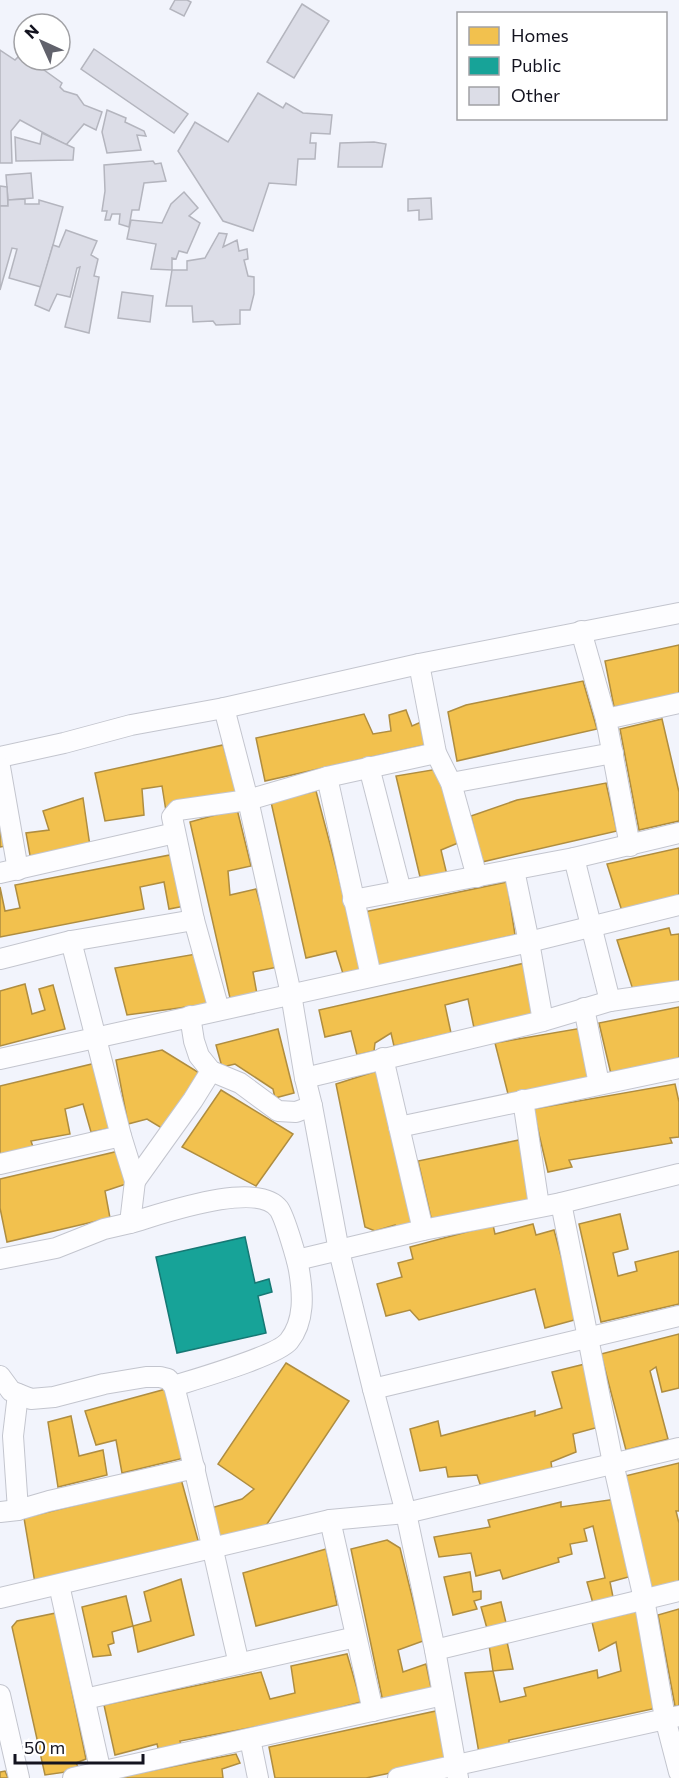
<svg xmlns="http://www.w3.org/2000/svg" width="679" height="1778" font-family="Commissioner,sans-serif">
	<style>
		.homes { fill: #f2c14e; stroke: #af8d40; stroke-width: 1.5 }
		.public { fill: #17a398; stroke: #167874; stroke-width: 1.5 }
		.building { fill: #dcdde7; stroke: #b4b5be; stroke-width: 1.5 }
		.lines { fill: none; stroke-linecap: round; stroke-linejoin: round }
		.minor-casing { stroke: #c3c5ce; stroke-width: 22 }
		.minor { stroke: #fdfdff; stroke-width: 20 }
	</style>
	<rect width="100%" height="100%" fill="#f2f4fc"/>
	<g class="homes">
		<path d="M679,645V695L614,707L605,661Z"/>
		<path d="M583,681L597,729L457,761L448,712L466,705Z"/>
		<path d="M406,710L412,726L421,722L425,745L265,781L256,738L364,714L373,734L391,731L389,715Z"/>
		<path d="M662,719L679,792V821L639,830L620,729Z"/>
		<path d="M223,745L238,795L166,811L162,786L142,789L144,815L105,821L95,773Z"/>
		<path d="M438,769L458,843L441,850L447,875L421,881L396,776Z"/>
		<path d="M606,783L617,831L482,862L471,816L517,800Z"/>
		<path d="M316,791L364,973L344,977L336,951L306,958L271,802Z"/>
		<path d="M83,798L91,853L31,861L26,833L49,830L43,811Z"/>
		<path d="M237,809L251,866L228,871L230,895L256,889L278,967L253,972L257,994L230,998L190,822Z"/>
		<path d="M0,811L6,846L0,847Z"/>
		<path d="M679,848V898L622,911L607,864Z"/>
		<path d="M175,854L185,906L169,909L164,882L140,887L144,909L0,937V887L5,911L20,908L15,885Z"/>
		<path d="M507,882L515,935L378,966L364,912Z"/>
		<path d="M669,928L671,935L679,934V984L634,993L617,940Z"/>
		<path d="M196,954L209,1004L127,1015L115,968Z"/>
		<path d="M525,963L538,1018L474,1028L468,999L445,1005L451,1033L394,1046L391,1033L375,1043L374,1051L357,1055L351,1031L325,1037L319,1010Z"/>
		<path d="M25,984L32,1014L45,1010L39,989L53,985L65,1029L0,1046V991Z"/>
		<path d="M679,1007V1058L611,1074L599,1023Z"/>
		<path d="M582,1028L590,1080L508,1094L495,1043Z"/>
		<path d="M278,1029L294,1093L275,1098L273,1089L235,1064L222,1067L216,1045Z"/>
		<path d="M162,1050L201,1074L165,1130L147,1119L128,1124L116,1060Z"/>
		<path d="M96,1063L112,1128L91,1132L83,1104L65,1109L70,1134L31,1141L34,1150L0,1158V1086Z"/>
		<path d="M377,1071L414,1227L395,1232V1225L375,1231L365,1227L336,1084Z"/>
		<path d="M675,1084L679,1102V1137L670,1138L672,1143L569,1160L572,1167L548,1172L533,1109Z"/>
		<path d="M221,1090L293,1134L256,1186L182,1147Z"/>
		<path d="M519,1140L532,1200L432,1222L418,1161Z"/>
		<path d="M119,1151L126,1184L105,1191L110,1218L7,1242L0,1208V1179Z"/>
		<path d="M620,1214L628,1249L613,1253L618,1276L637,1271L635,1262L679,1251V1304L601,1322L579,1224Z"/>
		<path d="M533,1224L536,1235L554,1230L578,1319L545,1328L535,1289L419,1320L410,1310L386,1316L377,1284L402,1277L398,1263L413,1259L410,1247L493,1225L495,1234Z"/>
		<path d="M679,1334V1388L662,1392L656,1367L650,1371L668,1439L626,1450L601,1354Z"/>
		<path d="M286,1363L349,1401L265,1527L219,1540L211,1508L242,1499L254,1489L218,1464Z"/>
		<path d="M585,1364L599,1427L573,1434L576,1452L551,1462L552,1469L481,1487L477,1475L448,1477L446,1467L420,1471L410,1429L438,1421L441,1436L535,1411V1416L562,1408L552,1372Z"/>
		<path d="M166,1389L184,1458L122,1473L116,1440L96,1445L85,1411Z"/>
		<path d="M71,1416L79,1456L103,1450L107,1475L58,1487L48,1422Z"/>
		<path d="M679,1463V1511H676L679,1523V1587L648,1594L621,1477Z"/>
		<path d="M181,1479L199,1544L35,1583L24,1518Z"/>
		<path d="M616,1499L632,1576L610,1582L614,1602L594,1607L587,1582L605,1578L593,1526L584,1529L587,1541L570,1544L572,1554L558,1558L559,1562L503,1579L500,1570L476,1576L471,1553L439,1557L434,1537L490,1527L488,1520L561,1502V1507Z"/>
		<path d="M387,1540L400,1548L423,1641L398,1650L403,1672L426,1664L432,1692L383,1702L351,1549Z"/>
		<path d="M326,1549L337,1605L256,1626L243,1573Z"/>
		<path d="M470,1572L473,1592L481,1591V1599L474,1601L477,1609L453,1615L444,1577Z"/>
		<path d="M181,1579L194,1635L138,1652L133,1626L151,1621L144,1592Z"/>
		<path d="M126,1596L133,1626L112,1632L114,1643L108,1645L111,1655L93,1657L82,1607Z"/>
		<path d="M501,1602L507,1627L488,1632L481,1607Z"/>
		<path d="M679,1609V1706H675L658,1615Z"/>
		<path d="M638,1611L657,1708L509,1740V1745L479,1753L465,1673L493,1671L500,1702L526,1696L524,1688L597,1670L598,1678L621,1671L616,1642L599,1651L592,1622Z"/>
		<path d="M56,1613L86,1759L76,1763L80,1770L45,1775L12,1627L17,1621Z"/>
		<path d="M507,1642L513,1669L493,1671L489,1645Z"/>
		<path d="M347,1654L361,1702L302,1718L180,1741L182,1747L159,1752L157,1744L115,1755L104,1705L261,1672L270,1699L295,1693L291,1666Z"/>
		<path d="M436,1711L449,1761L366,1778H275L269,1747Z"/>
		<path d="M236,1754L240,1763L222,1769L223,1778H114Z"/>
		<path d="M5,1771L8,1778H0V1772Z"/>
	</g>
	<path class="public" d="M245,1237L255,1283L269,1279L272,1292L258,1296L266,1333L177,1353L156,1257Z"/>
	<g class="building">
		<path d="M175,0H187L191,2L184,16L170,9Z"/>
		<path d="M302,4L329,21L294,78L267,62Z"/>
		<path d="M94,49L188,114L174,133L81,69Z"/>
		<path d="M0,50L15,60L21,54L24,56V60H30L62,83L60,87L64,91L77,95L84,105L102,112L96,130L84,124L66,145L20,120L11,131L12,163H0Z"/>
		<path d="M258,93L283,108L286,103L303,113L332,115L330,134L311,133L310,143H316L315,159H298L296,185L269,183L253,231L223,221L178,151L195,122L228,142Z"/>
		<path d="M107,110L126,118L125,122L144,131L146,136L137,135L141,150L107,153L102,132Z"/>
		<path d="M42,133L74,148L73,160L16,161L15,137L40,144Z"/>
		<path d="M374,142L386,144L382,167H338L340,143Z"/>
		<path d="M153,161L155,164L161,163L166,181L144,183L139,210H132L129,227L119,224L120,214H112L110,220H105L107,211H102L105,191L104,165Z"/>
		<path d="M31,173L33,198L8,200L6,175Z"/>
		<path d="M0,186L7,187L8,206H0Z"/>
		<path d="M184,192L198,208L189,216L200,223L187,253L179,251L176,259L172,258V270L151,269L156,244L127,239L131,220L162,223L171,204Z"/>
		<path d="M431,198L432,219L419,220V210L408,211V199Z"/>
		<path d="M25,199V204H39V200L63,207L53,245L41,287L9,278L17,249L12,248L0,290V206H8V200Z"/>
		<path d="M66,230L97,241L91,255L98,259L94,276L99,277L89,333L65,327L80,267L77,268L70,297L57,294L49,311L35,305L53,245L59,247Z"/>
		<path d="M219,233L227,234L223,247L237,240L239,251L247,249L248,259L244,260L248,276L254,277V294L250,310H240V324L216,325L213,321L193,322L192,306H166L172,270H187V261L205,258Z"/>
		<path d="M122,292L153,296L150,322L118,318Z"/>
	</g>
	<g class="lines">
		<g class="minor-casing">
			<g id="minor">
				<path d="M581,631L606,719L630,846"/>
				<path d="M419,664L436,753L451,783L477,877"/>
				<path d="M224,708L248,800L291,994L305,1078L312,1106L339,1251L373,1389L406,1513L435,1650L458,1778"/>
				<path d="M606,719L679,703"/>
				<path d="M0,757L64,743L131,725L224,708L419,664L679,613"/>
				<path d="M0,767L18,870"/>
				<path d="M369,767L401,891"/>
				<path d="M327,777L371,976"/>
				<path d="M451,783L613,753"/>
				<path d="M574,858L610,1001"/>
				<path d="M514,870L529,942L543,1021"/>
				<path d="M0,873L175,833"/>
				<path d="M353,900L574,858L679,833"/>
				<path d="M0,959L71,941L194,920"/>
				<path d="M584,1008L599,1084"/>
				<path d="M219,1010L194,920L172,817L178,810L248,800L327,777L436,753"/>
				<path d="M190,1016L194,1041L199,1056L211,1071L240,1083L278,1111L296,1112L312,1106"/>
				<path d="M383,1058L423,1230"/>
				<path d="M0,1059L529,942L679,905"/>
				<path d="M305,1078L543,1021L610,1001L679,991"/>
				<path d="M523,1100L539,1206"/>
				<path d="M399,1127L679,1068"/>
				<path d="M0,1164L121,1136"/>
				<path d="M135,1181L193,1100L211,1071"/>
				<path d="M561,1203L613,1463L644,1599L665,1718L679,1772"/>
				<path d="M130,1223C159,1215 257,1179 279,1209C285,1218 297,1259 299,1270C303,1294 305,1321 289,1341C277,1356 196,1379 174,1386"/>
				<path d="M0,1259L56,1248L104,1229L130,1223L135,1181L121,1136L71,941"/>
				<path d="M297,1260L423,1230L561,1203L679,1174"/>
				<path d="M0,1376L11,1391L31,1399L54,1397L104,1384L146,1377H160L168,1379L174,1386C198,1478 217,1571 239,1664"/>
				<path d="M373,1389L679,1316"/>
				<path d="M18,1394L13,1436L18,1510"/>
				<path d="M0,1512L18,1510L49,1501L195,1468"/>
				<path d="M330,1520L373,1711"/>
				<path d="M59,1585L101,1773"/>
				<path d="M0,1598L330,1520L406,1513L679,1448"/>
				<path d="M435,1650L679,1591"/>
				<path d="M0,1695L19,1778"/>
				<path d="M85,1699L356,1637"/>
				<path d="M250,1739L258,1778"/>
				<path d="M73,1778L443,1695"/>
				<path d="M398,1778L679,1716"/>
			</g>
		</g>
		<use href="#minor" class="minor"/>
	</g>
	<rect x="457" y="12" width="210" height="108" fill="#ffffff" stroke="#a1a1a5" stroke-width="1.5"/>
	<rect x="469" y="27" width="30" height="18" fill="#f2c14e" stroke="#a1a1a5" stroke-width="1.5"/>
	<text x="511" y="42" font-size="18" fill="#13131f">Homes</text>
	<rect x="469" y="57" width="30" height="18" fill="#17a398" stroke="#a1a1a5" stroke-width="1.5"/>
	<text x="511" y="72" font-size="18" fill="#13131f">Public</text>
	<rect x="469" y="87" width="30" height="18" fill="#dcdde7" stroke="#a1a1a5" stroke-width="1.5"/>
	<text x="511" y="102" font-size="18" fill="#13131f">Other</text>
	<g transform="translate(42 42) rotate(315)"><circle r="28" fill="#ffffff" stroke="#a1a1a5" stroke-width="1.5"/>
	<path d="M0-4.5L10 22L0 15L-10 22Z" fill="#61626c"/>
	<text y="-9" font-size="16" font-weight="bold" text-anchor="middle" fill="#13131f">N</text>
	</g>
	<path d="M15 1754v9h128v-9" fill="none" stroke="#13131f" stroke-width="3"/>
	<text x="24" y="1754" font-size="18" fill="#13131f" stroke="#ffffff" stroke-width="4.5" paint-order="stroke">50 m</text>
</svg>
